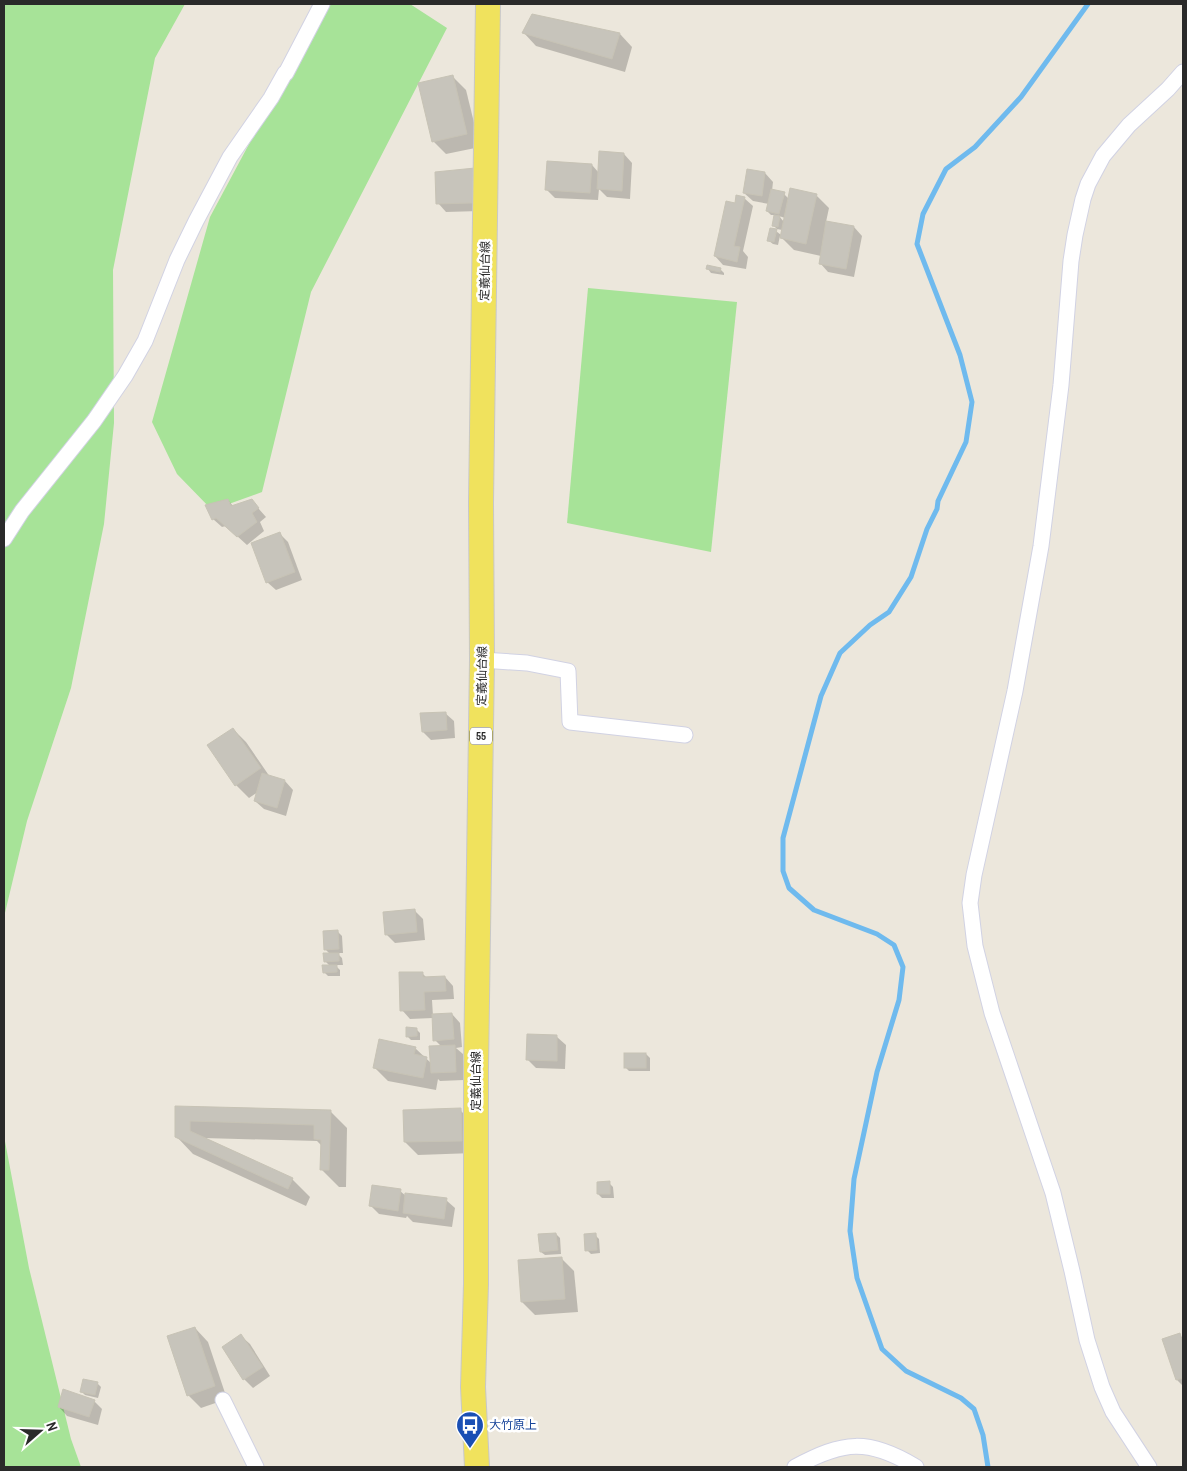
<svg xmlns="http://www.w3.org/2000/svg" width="1187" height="1471" font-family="'Archivo Narrow','Noto Sans JP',sans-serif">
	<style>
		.green { fill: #a7e398 }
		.shadow { fill: #0003; fill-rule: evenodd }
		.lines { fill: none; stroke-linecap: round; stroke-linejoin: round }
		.stream { stroke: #6fbaee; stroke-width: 5 }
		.building { fill: #c7c4bb; stroke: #c7c3b5 }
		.street-casing { stroke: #d1d2e3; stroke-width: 17 }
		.primary-casing { stroke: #c8c8c8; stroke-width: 26 }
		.street { stroke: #fff; stroke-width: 15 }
		.primary { stroke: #f0e25d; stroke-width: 24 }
		.labels { text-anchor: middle; stroke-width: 5; stroke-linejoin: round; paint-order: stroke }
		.shield { fill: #fff; stroke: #6a6a6a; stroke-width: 1 }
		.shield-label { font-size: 11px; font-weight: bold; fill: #2a2a2a }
		.street-label { font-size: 12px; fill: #2a2a2a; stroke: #fff }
		.transit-label { font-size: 12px; fill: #164399; stroke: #fff; text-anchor: start }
	</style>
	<rect width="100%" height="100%" fill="#ece7dc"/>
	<g class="green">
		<path d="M5,4H185L155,58L113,270L114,423L104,524L71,688L27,821L4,917V20Z"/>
		<path d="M324,4H410L447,28L311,292L262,492L212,510L177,474L152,422L210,217Z"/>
		<path d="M588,288L737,302L711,552L567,523Z"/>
		<path d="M4,1136L29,1268L71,1439L81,1467H4Z"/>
	</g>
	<g class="shadow">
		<path d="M524,33L620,34L632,47L625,72L536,46Z"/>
		<path d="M453,77L466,90L480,147L446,154L433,141Z"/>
		<path d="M624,154L632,163L630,199L607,197L599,189L598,200L555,198L546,189L592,165L599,173Z"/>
		<path d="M748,170L765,173L773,182L772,191L784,194L789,199L816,195L829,208L826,222L854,227L862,236L854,277L828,272L820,263L821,256L794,250L780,236L778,245L773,244L769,241L776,231L781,235L782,230L777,229L773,225L775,215H771L767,211L769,204L753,201L744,193ZM779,216L785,218L784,222Z"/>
		<path d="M483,177L480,211L446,212L438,203Z"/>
		<path d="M744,198L753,206L743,251L748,257L746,269L723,265L715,256L736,204Z"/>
		<path d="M708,269H720L724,273V275L711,273Z"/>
		<path d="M228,500L234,507L251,500L266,517L260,522L264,531L247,545L226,526L222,527L213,519Z"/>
		<path d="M279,533L288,542L302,580L276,590L267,582Z"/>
		<path d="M445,713L454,721L455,738L431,740L423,732Z"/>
		<path d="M233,729L246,742L270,777L285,781L293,790L286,816L264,809L255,801L258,792L249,798L236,785Z"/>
		<path d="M414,910L423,919L425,940L395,943L386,934Z"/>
		<path d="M338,932L342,936L343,953H337L342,958L343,965H335L340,970V976H328L324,972L330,966L325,961L330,954L325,949Z"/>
		<path d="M422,973L427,978L445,977L453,986L454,999L432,1000L433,1016L452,1014L460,1023L462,1047L456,1048L463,1054L464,1080L440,1081L438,1079L436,1090L388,1081L375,1068L415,1048L431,1063L441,1046L435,1040L433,1018L410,1019L402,1010Z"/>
		<path d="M416,1029L420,1033V1040H411L407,1036Z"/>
		<path d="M557,1037L566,1045L565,1069L536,1068L527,1059Z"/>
		<path d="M646,1054L650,1058V1071H629L625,1067Z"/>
		<path d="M176,1107L330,1111L347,1128L346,1187H339L321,1169L322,1146L317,1141L203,1138L292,1179L310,1197L306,1206L193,1154L176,1136Z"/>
		<path d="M460,1110L473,1123L474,1153L418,1155L405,1142Z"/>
		<path d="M609,1183L613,1187L614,1198H602L598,1194Z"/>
		<path d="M400,1191L406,1196L446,1200L455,1208L452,1227L413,1222L407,1216L406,1218L379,1214L371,1206Z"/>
		<path d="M556,1234L560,1238L561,1254L545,1255L541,1252Z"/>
		<path d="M595,1235L599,1239L600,1253L591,1254L587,1250Z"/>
		<path d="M561,1258L574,1271L578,1312L535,1315L522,1302Z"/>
		<path d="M195,1328L208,1342L227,1399L201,1408L188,1395Z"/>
		<path d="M1179,1335L1183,1338V1386L1177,1380Z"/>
		<path d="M241,1336L250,1344L270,1376L253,1388L244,1379L223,1348Z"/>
		<path d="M97,1383L101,1387L98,1398L85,1395L81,1391Z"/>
		<path d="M94,1401L102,1409L98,1425L67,1416L59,1407Z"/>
	</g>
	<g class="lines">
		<path class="stream" d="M988,1467L983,1435L974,1409L961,1398L906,1371L882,1349L857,1278L850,1231L854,1179L877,1072L899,1000L903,967L894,945L877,934L814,910L789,888L783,871V838L821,696L840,653L870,625L889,612L911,577L927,529L937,509L938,501L966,442L972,402L960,355L917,244L923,214L946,169L975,147L1021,97L1088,4"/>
	</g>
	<g class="building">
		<path d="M532,14L620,33L612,59L522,33Z"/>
		<path d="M453,75L467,134L432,142L418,83Z"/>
		<path d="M599,151L624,153L622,191L597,189Z"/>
		<path d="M547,161L592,164L590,193L545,190Z"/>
		<path d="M475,168L472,203L436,204L435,172Z"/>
		<path d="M747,169L765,172L762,196L743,193Z"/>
		<path d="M790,188L817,194L806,244L780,238Z"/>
		<path d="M771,189L785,192L779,214L766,211Z"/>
		<path d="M736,195L745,197L734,246L740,247L737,262L714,256L726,201L735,203Z"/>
		<path d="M774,215L780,216L778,227L772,226Z"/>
		<path d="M826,221L854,226L846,269L819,264Z"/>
		<path d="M770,228L777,229L774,242L767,241Z"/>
		<path d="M707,265L721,268L720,272L706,269Z"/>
		<path d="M228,499L231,506L252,499L259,508L252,513L257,522L237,537L216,518L212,520L205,505Z"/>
		<path d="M280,532L295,572L266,583L251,543Z"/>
		<path d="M446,712L447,730L422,732L420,713Z"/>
		<path d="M233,728L261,768L235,786L207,745Z"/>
		<path d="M262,773L285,780L277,808L254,801Z"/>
		<path d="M415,909L417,932L385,935L383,912Z"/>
		<path d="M338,930L339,949L324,950L323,931Z"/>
		<path d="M323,953H339V961L324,962Z"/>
		<path d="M322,965H337V972L323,973Z"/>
		<path d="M399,972H423V977L445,976L446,991L424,992L425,1010L400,1011Z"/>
		<path d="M452,1013L454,1039L433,1041L432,1014Z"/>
		<path d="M406,1027L417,1028V1036L406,1037Z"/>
		<path d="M527,1034L557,1035V1061L526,1060Z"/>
		<path d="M379,1039L416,1047L414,1054L427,1057L423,1078L373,1068Z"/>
		<path d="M455,1045L456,1072L431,1073L429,1046Z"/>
		<rect x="624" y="1053" width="22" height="15"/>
		<path d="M175,1106L331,1110L329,1170H320L321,1140L314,1139V1125L190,1121V1131L293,1178L288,1189L175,1137Z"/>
		<path d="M461,1108L462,1141L404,1142L403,1110Z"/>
		<path d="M610,1181V1194H597V1182Z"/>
		<path d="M372,1185L401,1189L398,1211L369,1206Z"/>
		<path d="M405,1193L447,1198L444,1219L403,1213Z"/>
		<path d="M556,1233L558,1250L540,1252L538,1234Z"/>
		<path d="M596,1233L597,1250L585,1251L584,1234Z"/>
		<path d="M562,1257L565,1299L521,1302L518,1260Z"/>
		<path d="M195,1327L215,1386L187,1396L167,1336Z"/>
		<path d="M1180,1333L1183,1344V1378L1176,1380L1162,1339Z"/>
		<path d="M241,1334L263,1367L243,1380L222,1347Z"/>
		<path d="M83,1379L98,1382L95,1395L80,1392Z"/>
		<path d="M63,1389L95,1400L89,1417L58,1407Z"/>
	</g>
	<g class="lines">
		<g class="street-casing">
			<g id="street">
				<path d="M4,539L22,511L94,421L125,376L145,341L177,260L196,221L230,157L271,98L285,73H286L322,4"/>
				<path d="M482,660L527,663L568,671L570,722L685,735"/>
				<path d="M223,1400L256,1467"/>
				<path d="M795,1467C843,1441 868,1438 916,1467"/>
				<path d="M1149,1467L1113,1412L1102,1387L1087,1340L1072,1271L1053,1193L992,1013L975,946L970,903L974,875L1015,691L1041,546L1061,385L1071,261L1075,235L1083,199L1088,184L1103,156L1129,125L1168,89L1183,72"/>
			</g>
		</g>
		<g class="primary-casing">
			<path id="primary" d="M477,1467L473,1387L476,1284V1069L482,660L481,503L488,4"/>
		</g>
		<use href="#street" class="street"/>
		<use href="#primary" class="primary"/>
	</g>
	<defs>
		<g id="bus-pin" transform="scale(1.4375)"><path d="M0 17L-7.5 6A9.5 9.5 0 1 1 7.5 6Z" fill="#1a4fb4" stroke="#fff"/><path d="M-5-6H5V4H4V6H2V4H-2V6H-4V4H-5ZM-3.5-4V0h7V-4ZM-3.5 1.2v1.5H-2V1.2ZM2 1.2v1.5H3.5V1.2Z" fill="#fff"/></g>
	</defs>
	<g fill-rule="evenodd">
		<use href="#bus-pin" x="470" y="1425"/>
	</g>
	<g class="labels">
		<rect class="shield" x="470" y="727.5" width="22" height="17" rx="4"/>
		<g class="shield-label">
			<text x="481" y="740">55</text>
		</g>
		<g class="street-label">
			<text transform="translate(485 271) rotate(-89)" y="4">定義仙台線</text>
			<text transform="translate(482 676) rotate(-89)" y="4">定義仙台線</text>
			<text transform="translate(476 1081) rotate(-90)" y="4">定義仙台線</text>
		</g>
		<g class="transit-label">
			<text x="489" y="1429">大竹原上</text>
		</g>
	</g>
	<rect width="1187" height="1471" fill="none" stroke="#2a2a2a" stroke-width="10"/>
	<g transform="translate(40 1431) rotate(70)" stroke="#ffffff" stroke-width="4" paint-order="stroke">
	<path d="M0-4L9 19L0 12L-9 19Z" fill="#2a2a2a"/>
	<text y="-8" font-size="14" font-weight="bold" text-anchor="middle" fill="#2a2a2a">N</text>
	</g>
</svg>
